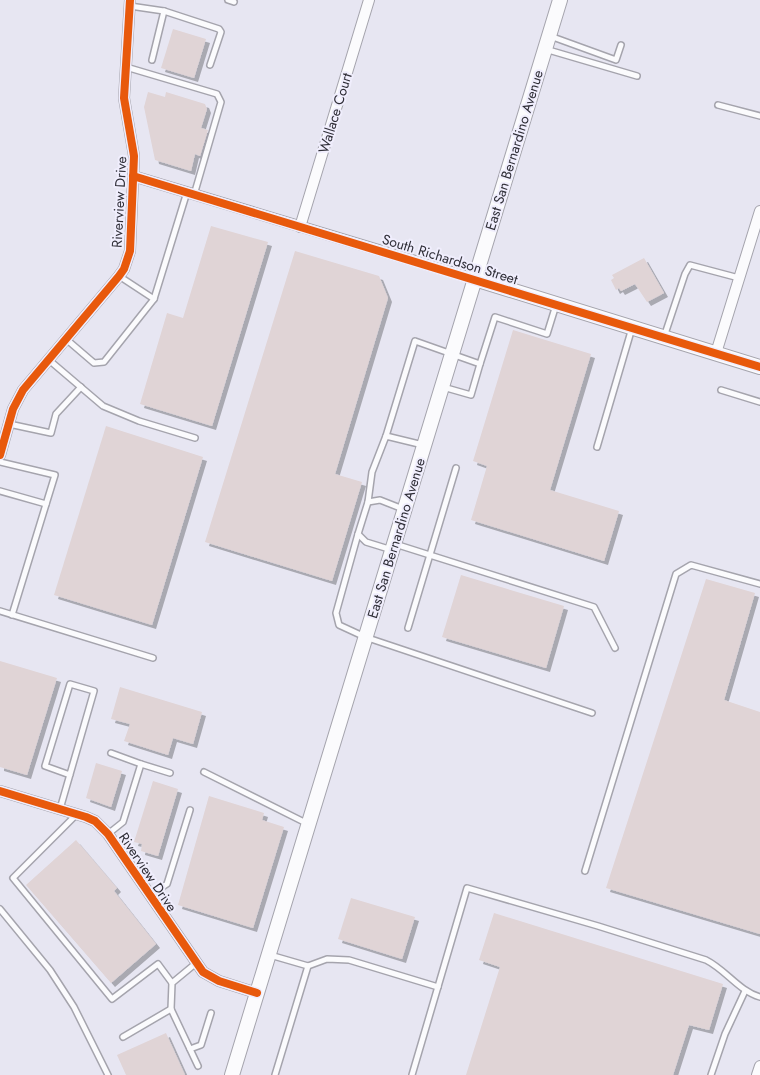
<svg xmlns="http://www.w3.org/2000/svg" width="760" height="1075" font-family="Jost,sans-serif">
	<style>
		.building { fill: #e0d4d6; filter: url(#shadow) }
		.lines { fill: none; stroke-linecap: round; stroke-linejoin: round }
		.lane-casing { stroke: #a5a4ad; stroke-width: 8 }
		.street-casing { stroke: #a5a4ad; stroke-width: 12 }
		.secondary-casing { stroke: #a5a4ad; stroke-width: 16 }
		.lane { stroke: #fbfbfd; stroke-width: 5 }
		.street { stroke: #fbfbfd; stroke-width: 10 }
		.secondary { stroke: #fbfbfd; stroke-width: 14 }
		.cycleway-casing { stroke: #f0eefd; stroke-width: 11 }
		.cycleway { stroke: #e8590c; stroke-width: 8 }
		.labels { text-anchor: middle; stroke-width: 4; stroke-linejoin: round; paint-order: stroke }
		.street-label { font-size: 14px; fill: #2f2e37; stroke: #f0eefd }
	</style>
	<defs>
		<filter id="shadow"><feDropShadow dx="4" dy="4" stdDeviation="0" flood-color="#0004"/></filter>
	</defs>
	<rect width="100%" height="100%" fill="#e7e6f2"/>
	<g class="building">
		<path d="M173,29L206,39L194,78L161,68Z"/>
		<path d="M148,92L165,97L166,92L205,104L207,109L201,128L208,130L200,156L195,154L191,171L155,160L144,107Z"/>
		<path d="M211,226L268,242L212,426L140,404L167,313L183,318Z"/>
		<path d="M295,251L379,276L388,298L335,474L362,482L332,581L205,542Z"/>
		<path d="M644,258L664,293L647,302L635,284L621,291L619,288L616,290L611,280L614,278L612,275Z"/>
		<path d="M513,330L591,354L550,490L619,511L604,561L471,520L487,466L473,461Z"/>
		<path d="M106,426L203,457L152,625L54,595Z"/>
		<path d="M461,575L564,606L546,668L442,637Z"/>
		<path d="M706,579L755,593L724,700L760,712V934L606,888Z"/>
		<path d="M0,661L57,678L27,775L0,767Z"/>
		<path d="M120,687L202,712L193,744L173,738L168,755L124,741L130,724L111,719Z"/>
		<path d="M96,763L122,771L111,807L86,798Z"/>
		<path d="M153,781L178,789L158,856L141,851L142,844L134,842Z"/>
		<path d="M209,796L264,813L262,820L284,827L253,928L178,905Z"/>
		<path d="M76,840L117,888L114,891L156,944L111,983L26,885Z"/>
		<path d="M351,898L415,917L402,959L338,939Z"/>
		<path d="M494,913L723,984L709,1030L689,1025L673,1075H466L500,967L479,960Z"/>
		<path d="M166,1033L185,1075H126L117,1055Z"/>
	</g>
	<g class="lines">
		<g class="lane-casing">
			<g id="lane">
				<path d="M228,0L234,2"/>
				<path d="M130,6L164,11L219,29L221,32L210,65"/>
				<path d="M550,36L616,60L621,45"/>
				<path d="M545,49L637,76"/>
				<path d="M152,60L164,11"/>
				<path d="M126,67L217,94L221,102L194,195"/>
				<path d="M718,105L760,116"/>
				<path d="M119,276L154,299"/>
				<path d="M664,337L685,274L690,265L739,278"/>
				<path d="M66,339L94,363L104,362L154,299L187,192"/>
				<path d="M49,360L103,406L139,421L195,438"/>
				<path d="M443,387L471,395L480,364"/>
				<path d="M721,390L760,402"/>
				<path d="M9,424L51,433L56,414L81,387"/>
				<path d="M386,436L415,341L480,364L495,317L547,334L556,305"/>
				<path d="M597,447L632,328"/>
				<path d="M0,462L55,475L12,615"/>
				<path d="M0,491L46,504"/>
				<path d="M368,502L380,500L403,509"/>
				<path d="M358,534L336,613L339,625L365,637L592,713"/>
				<path d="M395,544L594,607L615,648"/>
				<path d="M392,550L366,542L358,534L368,502L372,472L386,436L423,445"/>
				<path d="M0,611L153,658"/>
				<path d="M408,628L456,468"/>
				<path d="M141,764L170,773"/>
				<path d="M204,772L308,824"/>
				<path d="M60,809L94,691L70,684L45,766L70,775"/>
				<path d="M76,815L13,878L112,999L158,964L172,983"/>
				<path d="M108,834L123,822L141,764L111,753"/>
				<path d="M585,871L676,574L691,565L760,584"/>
				<path d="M150,895L167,884L190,810"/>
				<path d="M0,909L50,970L74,1007L108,1075"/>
				<path d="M270,955L308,966L327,959L349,960L438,987"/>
				<path d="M195,964L172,983L171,1009L198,1066"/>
				<path d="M123,1037L171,1009"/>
				<path d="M190,1049L201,1045L211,1013"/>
				<path d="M275,1075L308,966"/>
				<path d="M412,1075L467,888L598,926L706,960C726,970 739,991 760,997"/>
				<path d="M711,1075L725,1034L745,991"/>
			</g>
		</g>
		<g class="street-casing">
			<g id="street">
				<path d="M133,176L475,279"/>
				<path d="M300,227L369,0"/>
				<path d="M716,353L760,211"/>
				<path d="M0,455L13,409L23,390L119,276L124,269L130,251L134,156L124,98L130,0"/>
				<path d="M0,791L86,817L95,821L108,834L203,972L219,981L257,993"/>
				<path d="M757,1075L760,1066"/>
			</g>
		</g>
		<g class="secondary-casing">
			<g id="secondary">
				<path d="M475,279L760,367"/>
				<path d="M232,1075L560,0"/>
			</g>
		</g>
		<use href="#lane" class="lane"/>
		<use href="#street" class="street"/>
		<use href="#secondary" class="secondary"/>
		<g class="cycleway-casing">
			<g id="cycleway">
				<path d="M133,176L760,367"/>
				<path d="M0,455L13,409L23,390L119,276L124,269L130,251L134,156L124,98L130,0"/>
				<path d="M0,791L86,817L95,821L108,834L203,972L219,981L257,993"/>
			</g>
		</g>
		<use href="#cycleway" class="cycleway"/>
	</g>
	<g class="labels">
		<g class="street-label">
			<text transform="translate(335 113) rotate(-73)" y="5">Wallace Court</text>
			<text transform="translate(514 150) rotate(-73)" y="5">East San Bernardino Avenue</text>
			<text transform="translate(119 202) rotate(-87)" y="5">Riverview Drive</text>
			<text transform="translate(450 259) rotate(17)" y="5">South Richardson Street</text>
			<text transform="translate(396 538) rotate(-73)" y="5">East San Bernardino Avenue</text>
			<text transform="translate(148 872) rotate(56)" y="5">Riverview Drive</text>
		</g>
	</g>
</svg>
